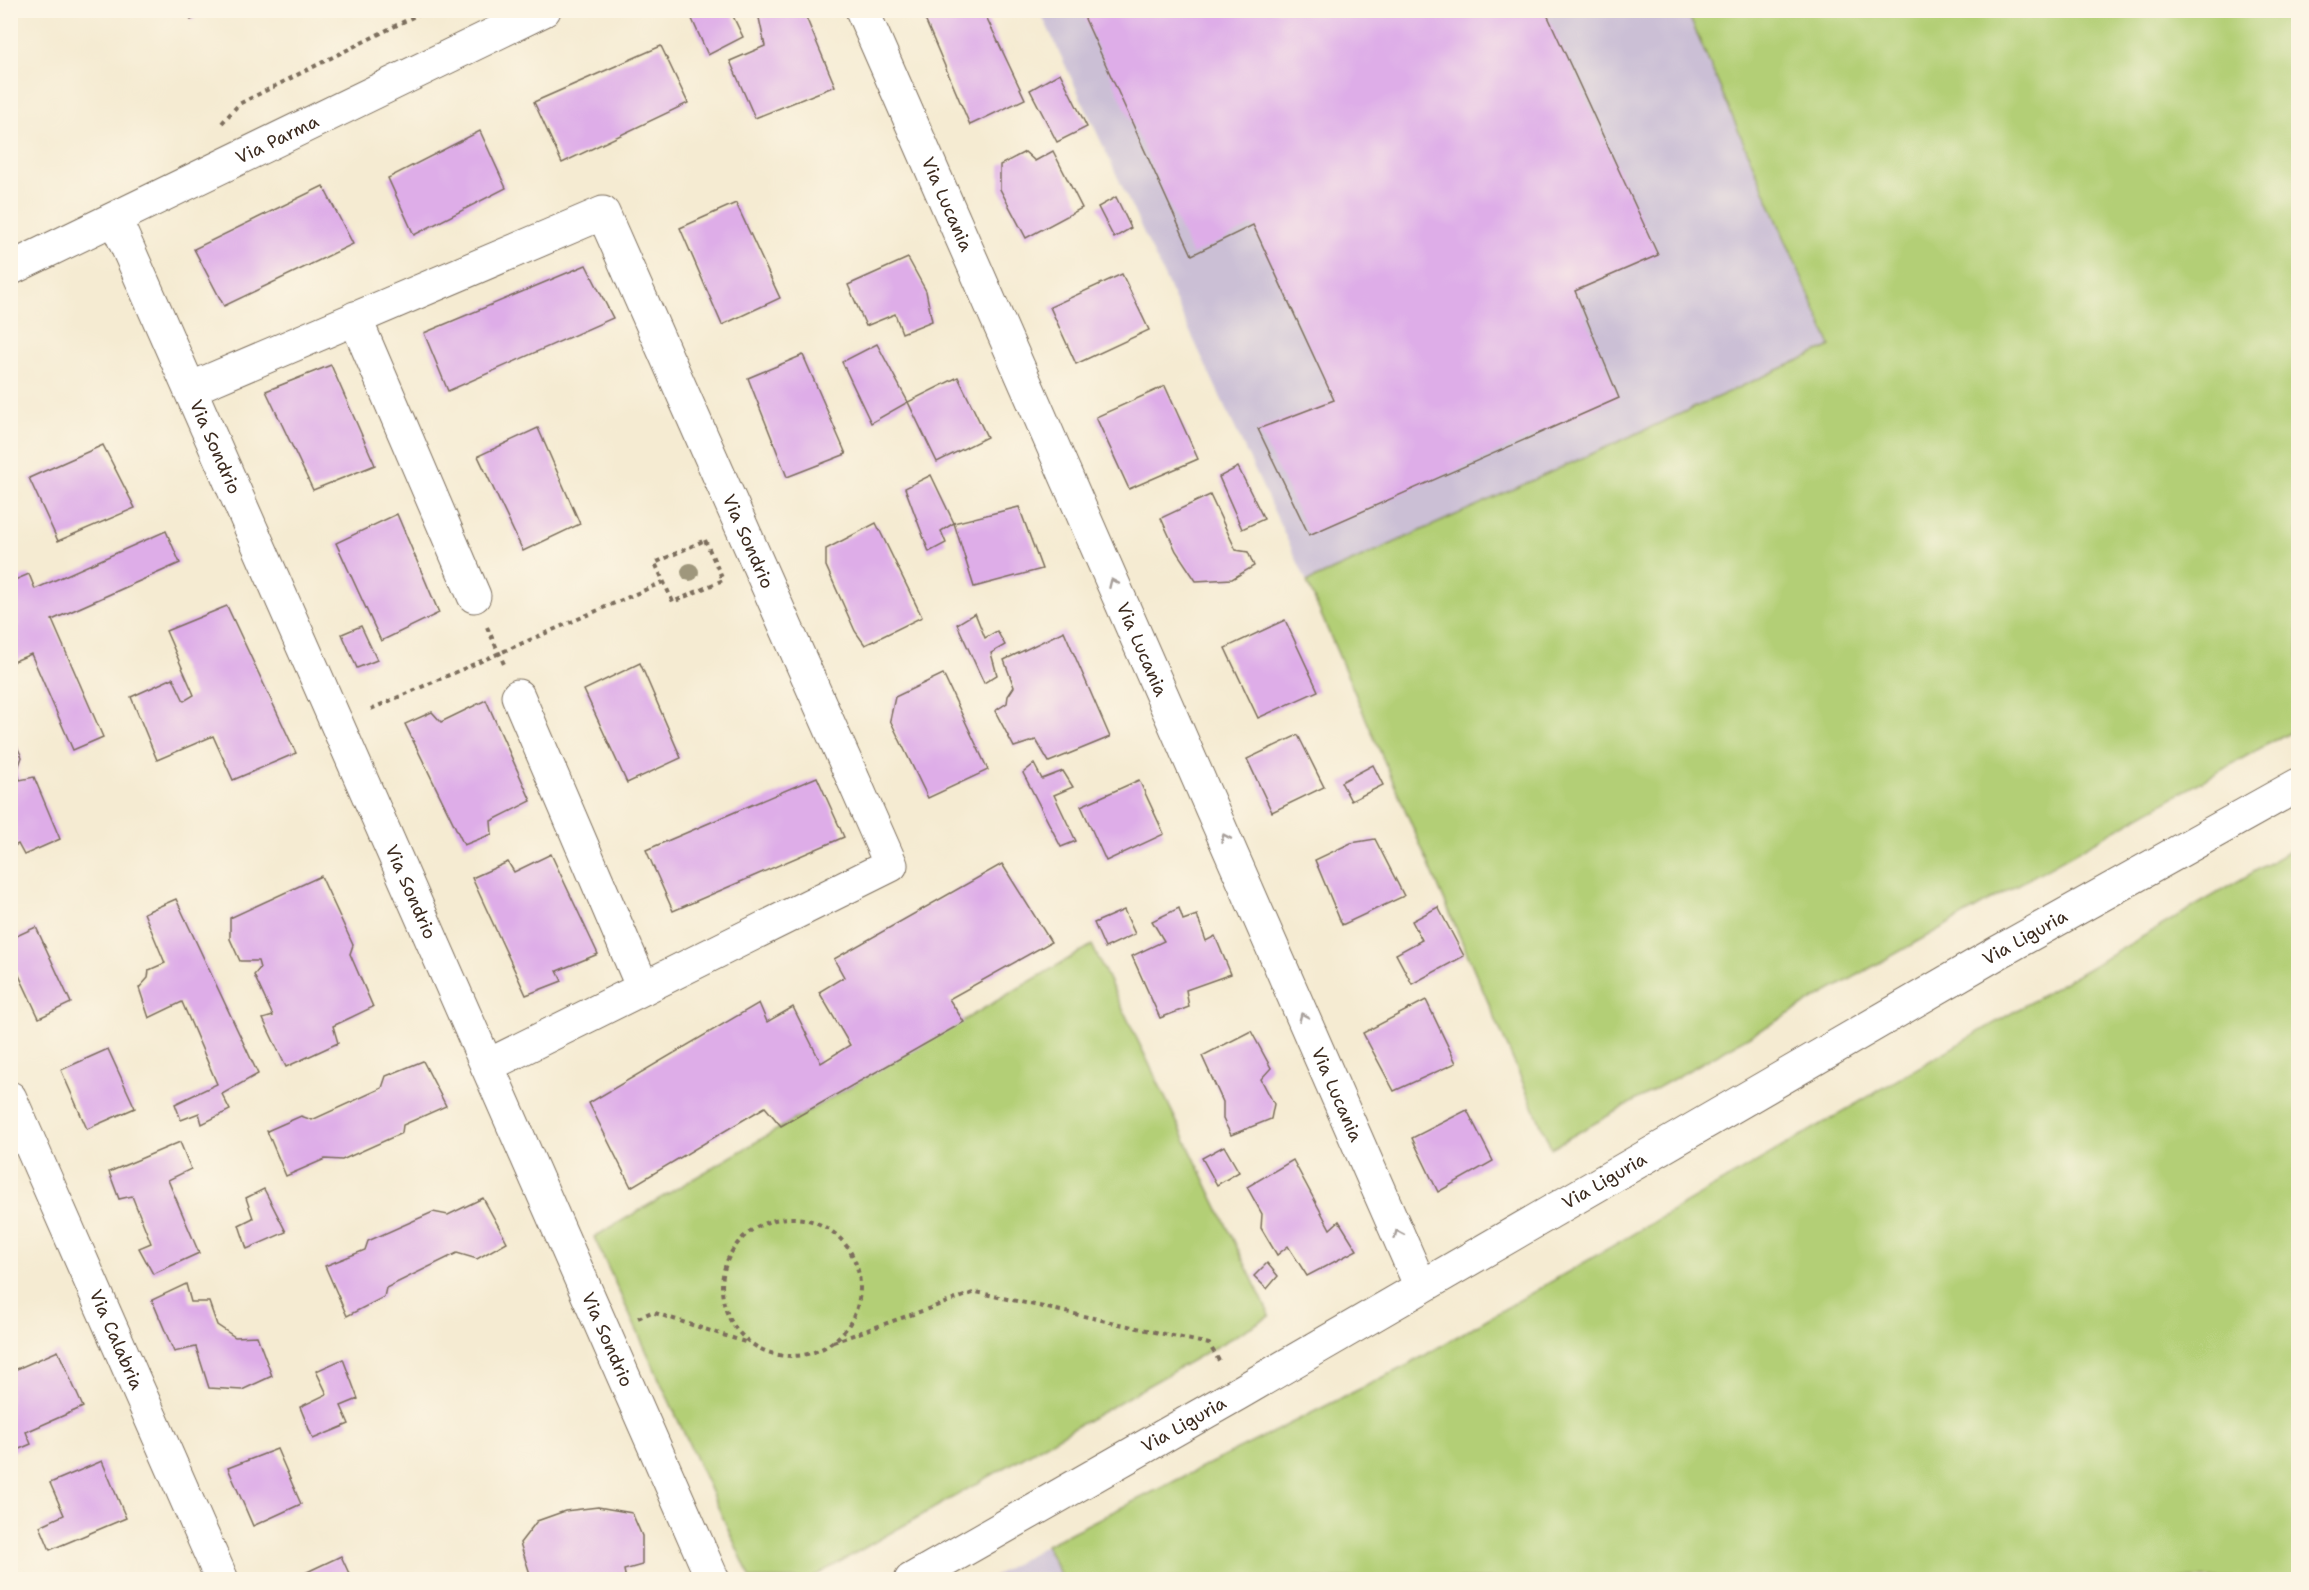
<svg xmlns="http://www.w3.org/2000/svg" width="2309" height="1590" font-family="'Shantell Sans',sans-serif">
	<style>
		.industrial { fill: #cbbfd5 }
		.green { fill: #b3cf76; stroke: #777c4a; stroke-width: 1.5 }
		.building { fill: #deade8 }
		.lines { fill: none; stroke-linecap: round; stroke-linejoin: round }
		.minor-casing { stroke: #7c6e5d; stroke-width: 35 }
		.path { stroke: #7c6e5d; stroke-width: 4; stroke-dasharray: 4.5 4.5; stroke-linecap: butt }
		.minor { stroke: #fff; stroke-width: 33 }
		.tree { fill: #9f977b }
		.oneway { stroke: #a79f9a }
		.labels { text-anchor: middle; stroke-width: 5; stroke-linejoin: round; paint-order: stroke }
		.street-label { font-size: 18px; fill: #3b2a1e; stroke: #fcf5e5 }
	</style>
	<rect width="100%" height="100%" fill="#fcf5e5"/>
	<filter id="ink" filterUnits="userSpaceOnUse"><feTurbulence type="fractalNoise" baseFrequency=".0167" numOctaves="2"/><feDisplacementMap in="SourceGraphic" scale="12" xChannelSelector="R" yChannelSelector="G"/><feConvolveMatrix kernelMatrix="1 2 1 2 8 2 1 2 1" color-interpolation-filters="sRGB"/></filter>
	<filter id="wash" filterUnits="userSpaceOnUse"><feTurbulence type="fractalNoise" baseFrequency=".008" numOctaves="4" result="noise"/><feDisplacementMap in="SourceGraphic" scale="24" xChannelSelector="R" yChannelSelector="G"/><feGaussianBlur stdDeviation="1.35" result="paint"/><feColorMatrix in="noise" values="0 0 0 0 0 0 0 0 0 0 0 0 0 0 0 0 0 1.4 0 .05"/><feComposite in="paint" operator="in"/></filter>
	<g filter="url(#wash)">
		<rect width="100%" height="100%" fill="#f5ebd2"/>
		<g class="industrial">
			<path d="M1040,11H1687L1832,346L1307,582Z"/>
			<path d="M1046,1545L1062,1579H989Z"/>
		</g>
		<g class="green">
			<path d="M1687,11H2298V727L1551,1148L1307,582L1831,346Z"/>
			<path d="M2298,846V1579H1062L1046,1545L1410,1364Z"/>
			<path d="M1092,945L1270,1316L810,1579H751L594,1237Z"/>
		</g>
		<g id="blocks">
			<g class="building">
				<path d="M187,10H210L191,20Z"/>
				<path d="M688,10H730L743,37L708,55Z"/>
				<path d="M776,10H803L835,86L755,118L730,61L765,46L759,18Z"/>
				<path d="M921,10H983L1025,99L970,125Z"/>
				<path d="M1081,10H1545L1658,255L1575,291L1619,398L1309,535L1258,429L1334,400L1253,225L1192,255Z"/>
				<path d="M661,46L688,103L562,163L534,102Z"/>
				<path d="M1060,73L1087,127L1057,142L1030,90Z"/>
				<path d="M480,131L506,188L414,235L388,178Z"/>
				<path d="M1053,151L1082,208L1026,238L1000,189V165L1025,152L1035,161Z"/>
				<path d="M323,186L353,244L224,306L194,249Z"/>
				<path d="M1116,197L1131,228L1114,238L1098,207Z"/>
				<path d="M736,203L780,298L722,325L680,228Z"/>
				<path d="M908,258L926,291L932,321L902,333L895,314L866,326L848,285Z"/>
				<path d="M586,265L613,318L448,391L424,333Z"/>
				<path d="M1122,274L1149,330L1076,364L1050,307Z"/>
				<path d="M877,344L908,402L871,423L842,362Z"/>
				<path d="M803,355L846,454L787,477L748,378Z"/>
				<path d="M331,365L375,465L313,490L266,391Z"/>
				<path d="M958,377L987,437L937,462L908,402Z"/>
				<path d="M1165,386L1198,459L1129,489L1096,417Z"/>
				<path d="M538,428L580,524L523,551L478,456Z"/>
				<path d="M103,445L135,508L58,541L29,478Z"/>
				<path d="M1238,467L1264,519L1242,529L1219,477Z"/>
				<path d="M931,475L954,523L1019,507L1042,569L974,587L954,523L941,531L946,543L929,552L905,488Z"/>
				<path d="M1210,495L1236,550L1248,552L1254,566L1232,579L1196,581L1176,551L1161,518Z"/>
				<path d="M397,514L439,613L381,641L336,543Z"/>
				<path d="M876,523L922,617L865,645L855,631L826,566V549Z"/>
				<path d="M166,531L180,563L52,620L103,737L73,750L31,654L10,663V628L18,624L10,607V582L29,574L35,589Z"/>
				<path d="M227,606L296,753L233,780L213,736L157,760L131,697L173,678L184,701L194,695L166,631Z"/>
				<path d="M975,613L985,638L997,631L1005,645L991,653L997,675L984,683L957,624Z"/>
				<path d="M1285,620L1318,691L1258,718L1225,648Z"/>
				<path d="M361,626L377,660L357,668L342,634Z"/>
				<path d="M1064,631L1110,737L1049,762L1036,740L1014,747L995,711L1007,703L1008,696L1014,687L1004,660Z"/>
				<path d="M640,663L681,758L627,783L584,690Z"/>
				<path d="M943,674L988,770L928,798L890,720L895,697Z"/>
				<path d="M486,700L531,801L491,821L492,834L464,845L405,724L432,712L441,722Z"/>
				<path d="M10,732L22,757L17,771L20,780L34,777L60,839L24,855L18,844L10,848Z"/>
				<path d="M1298,735L1324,787L1272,812L1247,759Z"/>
				<path d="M1034,764L1042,779L1063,771L1073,787L1054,795L1076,841L1061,847L1023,773Z"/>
				<path d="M1373,765L1383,785L1351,801L1341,782Z"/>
				<path d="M817,777L844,837L673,911L646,850Z"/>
				<path d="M1139,780L1164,834L1106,861L1081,806Z"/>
				<path d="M1375,839L1404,896L1342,925L1315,860L1351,843Z"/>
				<path d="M551,854L598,954L557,971L562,981L526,995L472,878L508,862L514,872Z"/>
				<path d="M1002,864L1051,942L949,999L964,1022L781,1126L765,1107L631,1187L589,1103L759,1003L767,1022L793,1007L821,1063L850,1045L819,992L844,977L834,959Z"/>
				<path d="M321,876L353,945L350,954L373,1007L333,1026L338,1043L286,1067L263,1019L273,1016L254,975L260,968L258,961H240L230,939V918Z"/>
				<path d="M176,899L258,1074L222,1094L230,1110L202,1124L199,1113L181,1120L175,1104L217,1084L182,1002L149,1018L139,988L148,978L149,970L165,963L144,913Z"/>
				<path d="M1438,907L1464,956L1412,984L1396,954L1422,940L1412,921Z"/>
				<path d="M1179,908L1183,920L1197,915L1206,941L1215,936L1231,974L1186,990L1189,1007L1160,1018L1132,956L1164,941L1152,921Z"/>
				<path d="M1124,910L1135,934L1105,948L1094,923Z"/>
				<path d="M36,927L71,1003L39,1018L10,956V939Z"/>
				<path d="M1426,1000L1456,1063L1394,1091L1363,1033Z"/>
				<path d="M1251,1031L1271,1068L1261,1079L1274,1104L1271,1119L1231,1135L1223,1119V1102L1202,1056Z"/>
				<path d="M108,1049L135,1108L87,1129L61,1070Z"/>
				<path d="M423,1061L446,1106L403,1125L402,1133L342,1160L325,1159L286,1176L267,1131L301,1116L312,1120L382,1088L386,1076Z"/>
				<path d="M1467,1110L1493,1161L1438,1192L1412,1138Z"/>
				<path d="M180,1142L191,1169L168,1180L199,1253L153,1274L139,1248L151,1243L132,1196L119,1199L109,1172Z"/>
				<path d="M1224,1146L1239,1172L1217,1185L1202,1158Z"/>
				<path d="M1293,1160L1330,1229L1339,1221L1357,1250L1307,1276L1288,1246L1277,1255L1261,1228L1262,1214L1247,1187Z"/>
				<path d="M264,1189L286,1232L247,1249L239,1225L253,1218L246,1198Z"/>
				<path d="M483,1198L507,1242L477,1259L457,1253L386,1288L384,1297L347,1316L325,1266L365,1250L368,1241L433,1212L448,1215Z"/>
				<path d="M1267,1263L1278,1276L1267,1289L1254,1276Z"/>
				<path d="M186,1284L191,1302H209L217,1325L235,1337L257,1336L272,1376L242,1390L209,1388L196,1347L174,1352L152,1300Z"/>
				<path d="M58,1351L83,1407L26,1432L31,1444L10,1453V1372Z"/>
				<path d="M343,1359L358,1399L341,1406L349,1424L313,1439L300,1407L327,1394L316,1371Z"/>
				<path d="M277,1449L301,1504L253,1526L228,1468Z"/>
				<path d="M102,1461L126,1518L50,1550L40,1526L64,1515L50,1483Z"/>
				<path d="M598,1507L632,1513L642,1536V1565L624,1570L626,1580H532L520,1543L537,1521L565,1511Z"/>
				<path d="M341,1556L352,1580H290Z"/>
			</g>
		</g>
	</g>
	<g filter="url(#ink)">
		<use href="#blocks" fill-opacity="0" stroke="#7c6e5d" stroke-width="1.5"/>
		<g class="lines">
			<g class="minor-casing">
				<g id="minor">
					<path id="s1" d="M862,10L1421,1287"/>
					<path id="s2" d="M115,219L713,1580"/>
					<path id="s3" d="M10,269L544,10"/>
					<path d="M355,318L474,596"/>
					<path id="s4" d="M190,389L603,213L891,865L487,1066"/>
					<path d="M518,696L643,988"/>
					<path id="s5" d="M10,1098L222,1580"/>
					<path id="s6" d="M911,1580L1239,1393L1997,953L2298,785"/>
				</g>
			</g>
			<g class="path">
				<path d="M222,123L239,104L427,10"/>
				<path d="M705,540L723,580L673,602L655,563Z"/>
				<path d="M487,627L504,664"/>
				<path d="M371,709L663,582"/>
				<circle cx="791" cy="1287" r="69"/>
				<path d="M638,1318L652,1312L748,1343"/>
				<path d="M833,1342L976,1292L1209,1344L1221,1364"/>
			</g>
			<use href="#minor" class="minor"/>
		</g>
		<circle class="tree" cx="690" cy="572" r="9"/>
		<defs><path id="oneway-chevron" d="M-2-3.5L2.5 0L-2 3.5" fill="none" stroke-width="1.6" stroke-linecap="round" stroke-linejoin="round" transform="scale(1.5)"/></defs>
		<g class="oneway">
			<use href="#oneway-chevron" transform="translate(1113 583) rotate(-114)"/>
			<use href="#oneway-chevron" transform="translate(1225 838) rotate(-114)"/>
			<use href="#oneway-chevron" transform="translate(1303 1017) rotate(-114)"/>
			<use href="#oneway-chevron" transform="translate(1398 1234) rotate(-114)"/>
		</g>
	</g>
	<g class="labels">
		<g class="street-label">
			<text dy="6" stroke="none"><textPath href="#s3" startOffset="297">Via Parma</textPath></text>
			<text dy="6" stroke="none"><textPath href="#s1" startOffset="212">Via Lucania</textPath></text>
			<text dy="6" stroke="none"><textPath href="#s2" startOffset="249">Via Sondrio</textPath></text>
			<text dy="6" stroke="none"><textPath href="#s4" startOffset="808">Via Sondrio</textPath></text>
			<text dy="6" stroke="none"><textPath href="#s1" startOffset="698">Via Lucania</textPath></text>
			<text dy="6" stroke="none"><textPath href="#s2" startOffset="735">Via Sondrio</textPath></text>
			<text dy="6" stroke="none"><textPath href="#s6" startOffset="1286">Via Liguria</textPath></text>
			<text dy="6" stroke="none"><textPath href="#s1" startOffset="1184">Via Lucania</textPath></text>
			<text dy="6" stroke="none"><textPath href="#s6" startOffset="800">Via Liguria</textPath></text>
			<text dy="6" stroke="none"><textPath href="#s5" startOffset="264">Via Calabria</textPath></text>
			<text dy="6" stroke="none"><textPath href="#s2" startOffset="1224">Via Sondrio</textPath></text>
			<text dy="6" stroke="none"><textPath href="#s6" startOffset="314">Via Liguria</textPath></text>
		</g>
	</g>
	<rect width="2309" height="1590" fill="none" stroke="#fcf5e5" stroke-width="36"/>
</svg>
